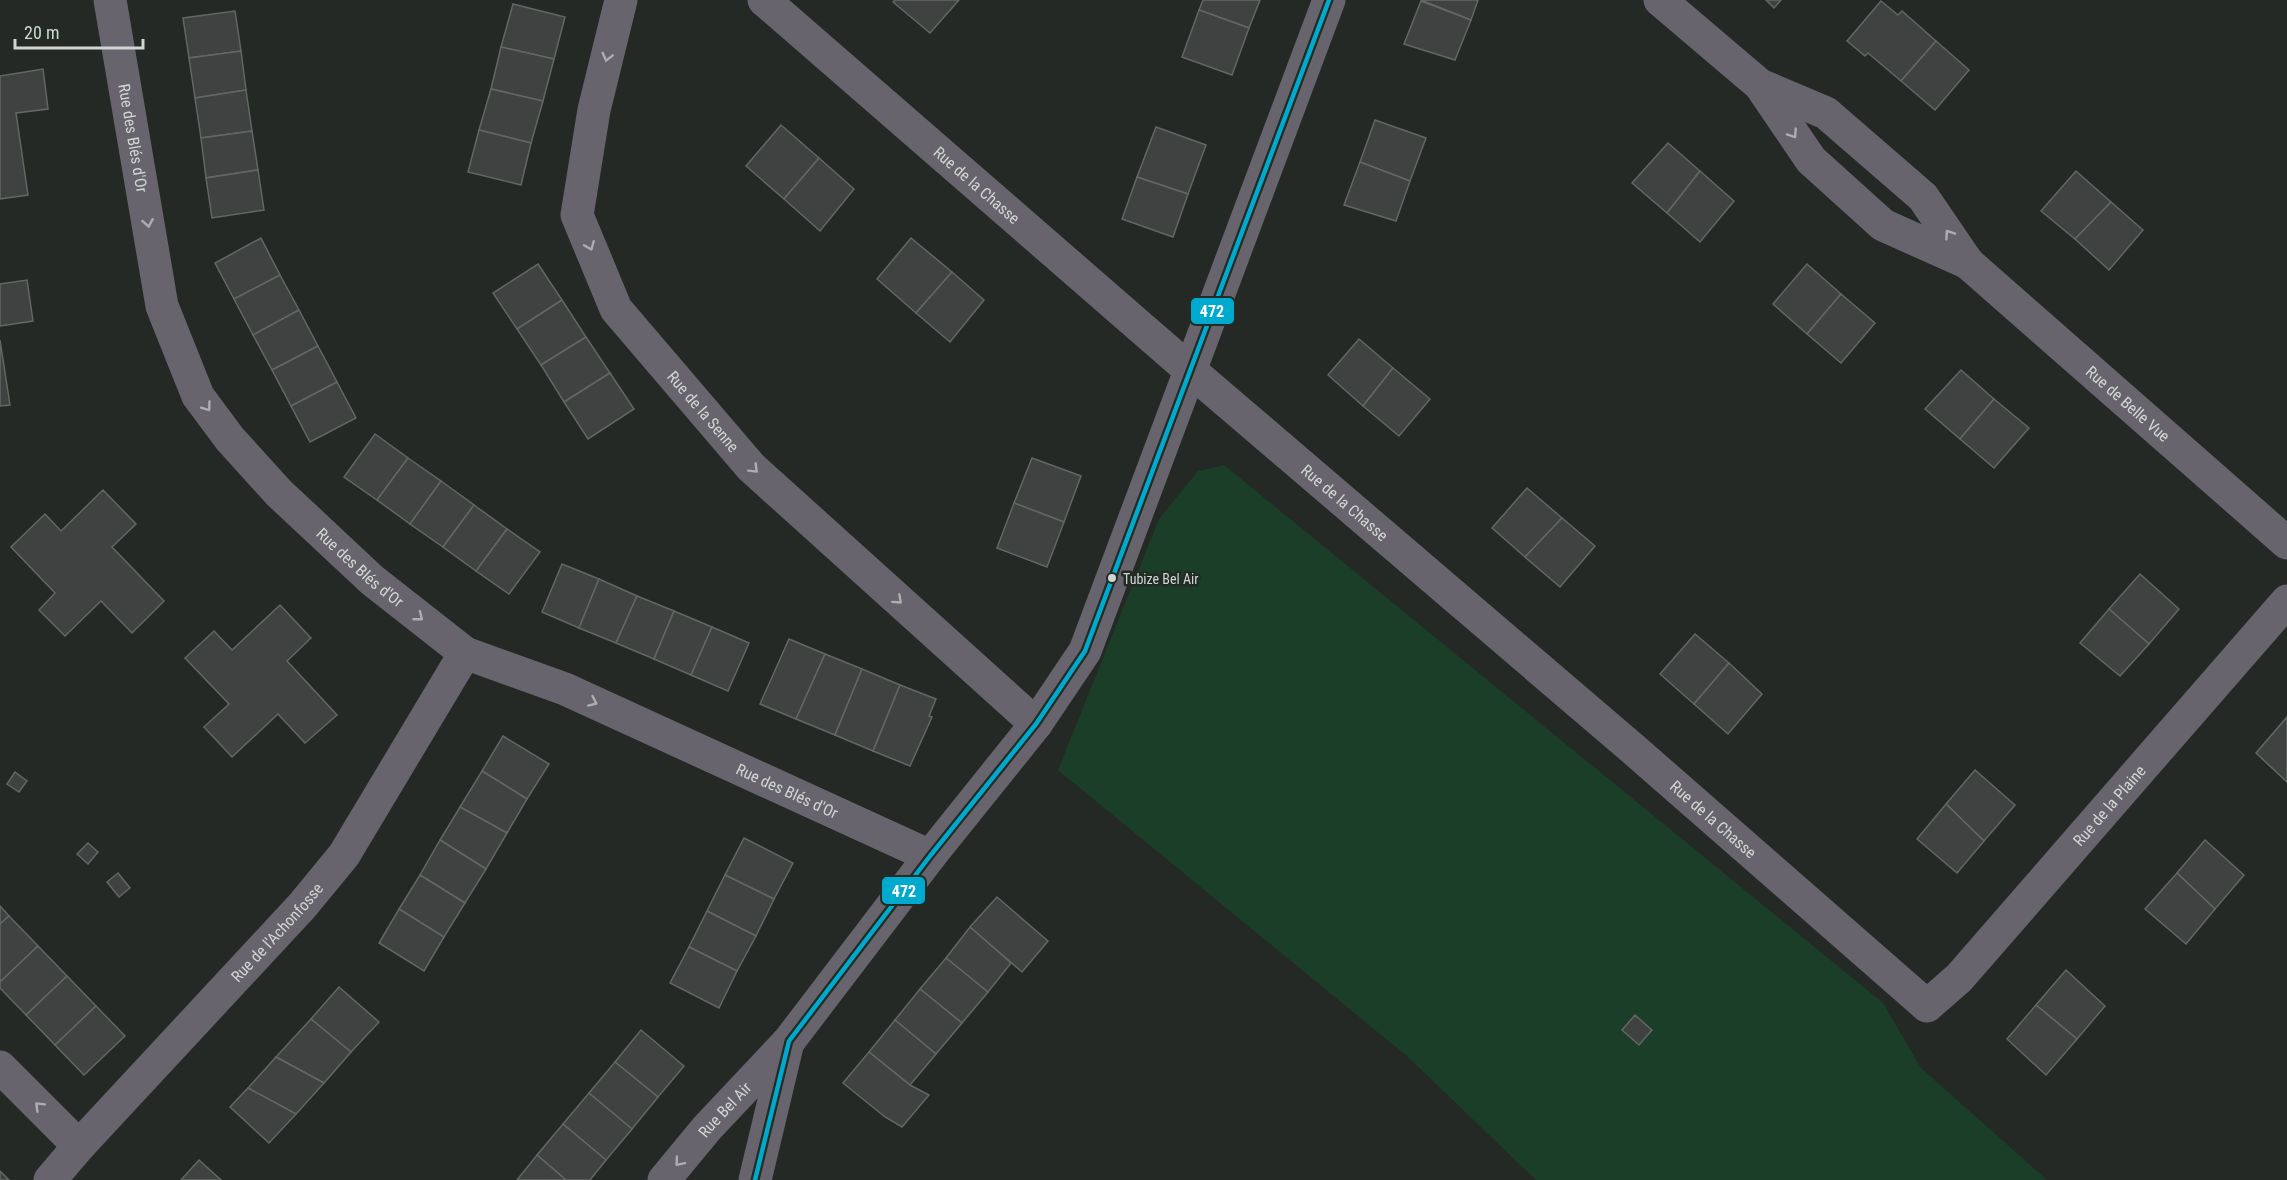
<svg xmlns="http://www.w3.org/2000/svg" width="2287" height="1180" font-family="'Roboto Condensed',sans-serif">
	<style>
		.green { fill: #1b3e28 }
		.building { fill: #3f4240; stroke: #636764; stroke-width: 1.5 }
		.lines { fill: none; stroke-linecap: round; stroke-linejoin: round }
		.street { stroke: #67646d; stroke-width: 33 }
		.bus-1-casing { stroke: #232b25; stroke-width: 9 }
		.bus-1 { stroke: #00a9ce; stroke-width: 4.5 }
		.oneway { stroke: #acaeaf }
		.bus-dot { fill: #d1d6d2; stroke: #232b25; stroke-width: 2 }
		.labels { text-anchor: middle; stroke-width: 5; stroke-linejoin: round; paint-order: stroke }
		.bus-label { font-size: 14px; fill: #d1d6d2; stroke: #232b25; text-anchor: start }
		.street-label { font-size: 16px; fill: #d1d6d2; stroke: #232b25 }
		.line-badge { stroke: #232b25; stroke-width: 2 }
		.badge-label { font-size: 16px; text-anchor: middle; font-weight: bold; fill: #fff }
	</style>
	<rect width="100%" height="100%" fill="#252926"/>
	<path class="green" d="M1224,465L1883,1003L1921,1068L2047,1180H1536L1408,1057L1058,770L1159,519L1198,471Z"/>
	<g class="building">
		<path d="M895,0H959L930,33L893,2Z"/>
		<path d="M1203,0H1260L1249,28L1199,10Z"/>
		<path d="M1421,0H1478L1471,20Z"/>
		<path d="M1766,0H1781L1774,8Z"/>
		<path d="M1421,1L1471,20L1455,60L1404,44Z"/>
		<path d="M1881,1L1898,15L1902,11L1936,41L1901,81L1868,53L1865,56L1847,41Z"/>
		<path d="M513,4L565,17L554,59L501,47Z"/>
		<path d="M1199,10L1249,28L1232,75L1182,57Z"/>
		<path d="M235,11L241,51L189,58L183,18Z"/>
		<path d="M1936,41L1969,70L1935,110L1901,81Z"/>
		<path d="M501,47L554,59L543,101L491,89Z"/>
		<path d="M241,51L246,90L195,98L189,58Z"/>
		<path d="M43,69L48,109L16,113L28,195L0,199V76Z"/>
		<path d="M491,89L543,101L531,143L479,130Z"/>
		<path d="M246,90L252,131L201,138L195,98Z"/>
		<path d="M1375,120L1426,138L1410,181L1360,162Z"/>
		<path d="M781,125L819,158L784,199L746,166Z"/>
		<path d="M1156,127L1206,145L1188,194L1137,177Z"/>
		<path d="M479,130L531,143L521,185L468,172Z"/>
		<path d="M252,131L258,170L206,178L201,138Z"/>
		<path d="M1668,143L1700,171L1667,213L1632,183Z"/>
		<path d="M819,158L854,189L820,231L784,199Z"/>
		<path d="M1360,162L1410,181L1396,221L1344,205Z"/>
		<path d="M258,170L264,210L212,218L206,178Z"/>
		<path d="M1700,171L1734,201L1700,242L1667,213Z"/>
		<path d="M2076,171L2111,202L2075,239L2041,211Z"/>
		<path d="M1137,177L1188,194L1173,237L1122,219Z"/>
		<path d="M2111,202L2143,230L2109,270L2075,239Z"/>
		<path d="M261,238L280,275L234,299L215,263Z"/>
		<path d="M911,238L952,272L916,313L877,279Z"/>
		<path d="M538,264L562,300L517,329L493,293Z"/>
		<path d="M1807,264L1841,294L1807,334L1773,304Z"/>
		<path d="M952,272L984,300L950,342L916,313Z"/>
		<path d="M280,275L299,310L253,335L234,299Z"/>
		<path d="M27,280L33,321L0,326V284Z"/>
		<path d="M1841,294L1875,323L1841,363L1807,334Z"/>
		<path d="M562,300L586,337L541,365L517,329Z"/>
		<path d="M299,310L318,346L272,370L253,335Z"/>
		<path d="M586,337L610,373L564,402L541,365Z"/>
		<path d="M1359,339L1393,368L1363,406L1328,375Z"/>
		<path d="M0,340L10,405L0,406Z"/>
		<path d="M318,346L337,382L291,406L272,370Z"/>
		<path d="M1393,368L1430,399L1399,436L1363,406Z"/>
		<path d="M1961,370L1994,399L1960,439L1925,409Z"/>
		<path d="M610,373L634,409L588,439L564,402Z"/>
		<path d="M337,382L356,418L310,442L291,406Z"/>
		<path d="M1994,399L2029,428L1994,468L1960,439Z"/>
		<path d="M375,434L408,458L377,500L344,477Z"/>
		<path d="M408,458L441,481L410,524L377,500Z"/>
		<path d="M1032,458L1081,476L1064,522L1014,503Z"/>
		<path d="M441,481L474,505L443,547L410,524Z"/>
		<path d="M1527,488L1562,518L1525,557L1492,528Z"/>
		<path d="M103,490L136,524L112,547L164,601L132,633L101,601L65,636L39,610L55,593L11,547L45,514L61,531Z"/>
		<path d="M1014,503L1064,522L1047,567L997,548Z"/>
		<path d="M474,505L507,529L476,571L443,547Z"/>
		<path d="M1562,518L1595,546L1560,587L1525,557Z"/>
		<path d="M507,529L540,552L509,594L476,571Z"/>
		<path d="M562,564L599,579L579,628L542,612Z"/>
		<path d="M2140,574L2179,609L2149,644L2109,609Z"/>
		<path d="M599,579L637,596L616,643L579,628Z"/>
		<path d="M637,596L674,611L654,659L616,643Z"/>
		<path d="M280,605L311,638L287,661L337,715L305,743L278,714L232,757L204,727L229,704L185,658L214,631L232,650Z"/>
		<path d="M2109,609L2149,644L2120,676L2080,643Z"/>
		<path d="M674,611L712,627L691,675L654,659Z"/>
		<path d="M712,627L749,643L728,691L691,675Z"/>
		<path d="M1695,634L1729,663L1694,704L1660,674Z"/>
		<path d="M789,639L825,654L796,719L760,704Z"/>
		<path d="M825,654L862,669L835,735L796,719Z"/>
		<path d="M1729,663L1762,694L1728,734L1694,704Z"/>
		<path d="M862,669L900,685L873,751L835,735Z"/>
		<path d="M900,685L936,699L929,716L932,717L910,766L873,751Z"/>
		<path d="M2287,717V782L2256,753Z"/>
		<path d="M503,736L549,764L527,799L482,771Z"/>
		<path d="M1975,770L2015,805L1984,841L1946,804Z"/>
		<path d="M482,771L527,799L507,833L460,807Z"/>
		<path d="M15,772L27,781L19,792L7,784Z"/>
		<path d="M1946,804L1984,841L1957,873L1917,839Z"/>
		<path d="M460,807L507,833L486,869L440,840Z"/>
		<path d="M744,838L793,863L774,899L725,875Z"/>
		<path d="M440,840L486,869L465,903L420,875Z"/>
		<path d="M2205,840L2244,875L2215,909L2177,873Z"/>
		<path d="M88,843L98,852L88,864L77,854Z"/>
		<path d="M118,873L130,888L119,897L107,882Z"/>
		<path d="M2177,873L2215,909L2186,944L2145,909Z"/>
		<path d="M420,875L465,903L444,937L399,909Z"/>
		<path d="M725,875L774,899L756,936L707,911Z"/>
		<path d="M997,897L1048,941L1022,972L970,927Z"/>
		<path d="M0,906L9,916L0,924Z"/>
		<path d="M399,909L444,937L424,971L379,943Z"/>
		<path d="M707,911L756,936L737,971L689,947Z"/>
		<path d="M9,916L38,946L0,982V924Z"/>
		<path d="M970,927L1011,963L988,992L946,958Z"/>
		<path d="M38,946L67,976L26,1015L0,988V982Z"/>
		<path d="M689,947L737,971L719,1008L670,983Z"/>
		<path d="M946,958L988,992L962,1023L920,989Z"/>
		<path d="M2066,970L2105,1006L2077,1039L2036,1005Z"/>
		<path d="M67,976L96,1006L55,1045L26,1015Z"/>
		<path d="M339,987L379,1022L351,1052L311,1019Z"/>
		<path d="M920,989L962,1023L936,1054L895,1020Z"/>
		<path d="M2036,1005L2077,1039L2046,1075L2007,1039Z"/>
		<path d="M96,1006L125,1036L84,1075L55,1045Z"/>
		<path d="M1635,1015L1652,1030L1639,1045L1622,1030Z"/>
		<path d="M311,1019L351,1052L324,1083L276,1057Z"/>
		<path d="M895,1020L936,1054L910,1085L869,1052Z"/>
		<path d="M641,1030L684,1066L658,1097L615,1062Z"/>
		<path d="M869,1052L910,1085L929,1095L902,1127L885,1117L843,1083Z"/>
		<path d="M276,1057L324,1083L296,1114L248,1088Z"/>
		<path d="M615,1062L658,1097L632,1129L589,1093Z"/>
		<path d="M248,1088L296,1114L269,1143L230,1107Z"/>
		<path d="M589,1093L632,1129L606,1160L563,1124Z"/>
		<path d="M563,1124L606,1160L590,1180H566L537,1155Z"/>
		<path d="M537,1155L566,1180H517Z"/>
		<path d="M199,1160L221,1180H181Z"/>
		<path d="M0,1171L9,1180H0Z"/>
	</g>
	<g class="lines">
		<g class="street">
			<path id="s1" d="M110,0L162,306L198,396L230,439L279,493L372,580L465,653L565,689L930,856"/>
			<path id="s2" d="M621,0L594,110L577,215L616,309L751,467L1036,724"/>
			<path id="s3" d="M764,0L1191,371L1632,748L1927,1006L1959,978L2287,601"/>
			<path d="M1660,0L1760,85L1811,160L1883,225L1968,263L1923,197L1826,113L1760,85"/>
			<path id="s4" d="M1968,263L2287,543"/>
			<path d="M0,1067L79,1146"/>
			<path id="s5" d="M50,1180L79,1146L302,906L344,855L465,653"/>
			<path id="s6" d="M664,1180L707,1128L789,1041L930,856L1036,724L1085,651L1329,0"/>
			<path d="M755,1180L788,1042"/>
		</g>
		<g class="bus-1-casing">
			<path id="bus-1" d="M755,1180L789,1041L930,856L1036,724L1085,651L1329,0"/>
		</g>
		<use href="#bus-1" class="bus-1"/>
	</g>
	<defs><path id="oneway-chevron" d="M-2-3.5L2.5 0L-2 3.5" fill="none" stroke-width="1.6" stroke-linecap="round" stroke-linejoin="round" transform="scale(1.5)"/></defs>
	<g class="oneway">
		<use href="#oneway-chevron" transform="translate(607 57) rotate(104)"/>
		<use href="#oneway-chevron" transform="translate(1793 134) rotate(56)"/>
		<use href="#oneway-chevron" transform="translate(148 223) rotate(80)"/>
		<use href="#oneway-chevron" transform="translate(1949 234) rotate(-124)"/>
		<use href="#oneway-chevron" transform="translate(590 246) rotate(68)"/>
		<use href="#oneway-chevron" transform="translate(207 407) rotate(54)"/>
		<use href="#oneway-chevron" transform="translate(754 469) rotate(45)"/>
		<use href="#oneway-chevron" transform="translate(898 600) rotate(42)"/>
		<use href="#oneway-chevron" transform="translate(419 617) rotate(38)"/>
		<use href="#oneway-chevron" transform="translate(593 702) rotate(24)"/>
		<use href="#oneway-chevron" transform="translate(39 1106) rotate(-135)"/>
		<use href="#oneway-chevron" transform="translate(679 1162) rotate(130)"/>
	</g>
	<circle class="bus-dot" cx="1112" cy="578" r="5"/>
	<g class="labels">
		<g class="bus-label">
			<text x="1123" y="584">Tubize Bel Air</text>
		</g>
		<g class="street-label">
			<text dy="6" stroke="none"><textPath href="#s1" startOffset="140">Rue des Blés d'Or</textPath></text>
			<text dy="6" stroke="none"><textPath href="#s3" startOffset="282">Rue de la Chasse</textPath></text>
			<text dy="6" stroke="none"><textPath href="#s4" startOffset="213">Rue de Belle Vue</textPath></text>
			<text dy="6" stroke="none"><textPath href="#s2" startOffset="456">Rue de la Senne</textPath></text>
			<text dy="6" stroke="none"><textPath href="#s3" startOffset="768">Rue de la Chasse</textPath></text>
			<text dy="6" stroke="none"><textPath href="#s1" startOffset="644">Rue des Blés d'Or</textPath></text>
			<text dy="6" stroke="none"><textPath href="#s1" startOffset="1130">Rue des Blés d'Or</textPath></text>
			<text dy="6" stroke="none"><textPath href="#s3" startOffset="1809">Rue de la Plaine</textPath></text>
			<text dy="6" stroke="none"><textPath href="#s3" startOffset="1254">Rue de la Chasse</textPath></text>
			<text dy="6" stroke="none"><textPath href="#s5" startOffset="336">Rue de l'Achonfosse</textPath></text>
			<text dy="6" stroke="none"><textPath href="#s6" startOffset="93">Rue Bel Air</textPath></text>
		</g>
	</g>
	<g class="line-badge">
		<rect x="1190" y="297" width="45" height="28" rx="6" fill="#00a9ce"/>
		<rect x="881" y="876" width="45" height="29" rx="6" fill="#00a9ce"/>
	</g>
	<g class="badge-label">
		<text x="1212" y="317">472</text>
		<text x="904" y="897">472</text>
	</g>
	<path d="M15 39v9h128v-9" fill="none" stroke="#d1d6d2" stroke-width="3"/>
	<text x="24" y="39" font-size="18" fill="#d1d6d2" stroke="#232b25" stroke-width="4.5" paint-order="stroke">20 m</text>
</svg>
